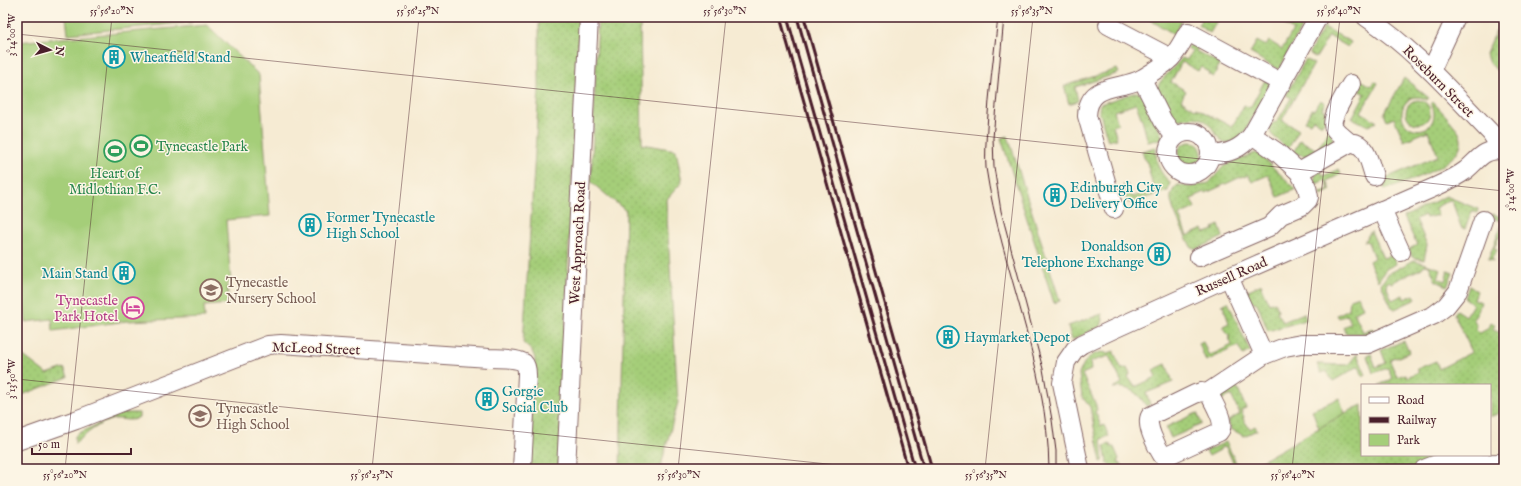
<svg xmlns="http://www.w3.org/2000/svg" width="1521" height="486" font-family="'IM FELL English',serif">
	<style>
		.grass { fill: url(#grass-dots); stroke: #787652 }
		.park { fill: #a5ce79; stroke: #787652 }
		.lines { fill: none; stroke-linecap: round; stroke-linejoin: round }
		.minor-casing { stroke: #866666; stroke-width: 20 }
		.minor { stroke: #fff; stroke-width: 18 }
		.tram { stroke: #4a1f2b; stroke-width: 1 }
		.rail { stroke: #4a1f2b; stroke-width: 3 }
		.ticks { fill: none; stroke: #4a1f2b; stroke-width: 1; stroke-opacity: 0.45 }
		.labels { text-anchor: middle; stroke-width: 3; stroke-linejoin: round; paint-order: stroke }
		.culture-label { font-size: 14px; fill: #0d838f; stroke: #fcf5e5; text-anchor: start }
		.street-label { font-size: 14px; fill: #4a1f2b; stroke: #fcf5e5 }
		.leisure-label { font-size: 14px; fill: #27864d; stroke: #fcf5e5; text-anchor: start }
		.education-label { font-size: 14px; fill: #785e54; stroke: #fcf5e5; text-anchor: start }
		.hotel-label { font-size: 14px; fill: #b23c85; stroke: #fcf5e5; text-anchor: end }
		.neatline { fill: none; stroke: #4a1f2b; stroke-width: 1.5 }
		.ticks-label { font-size: 10px; text-anchor: middle; fill: #4a1f2b }
	</style>
	<defs>
		<pattern id="grass-dots" width="8" height="8" patternUnits="userSpaceOnUse"><rect width="8" height="8" fill="#a5ce79"/><path d="M2 2h.1M6 6h.1" fill="none" stroke="#90b069" stroke-width="1.8" stroke-linecap="round"/></pattern>
	</defs>
	<rect width="100%" height="100%" fill="#fcf5e5"/>
	<filter id="ink" filterUnits="userSpaceOnUse"><feTurbulence type="fractalNoise" baseFrequency=".025" numOctaves="2"/><feDisplacementMap in="SourceGraphic" scale="8" xChannelSelector="R" yChannelSelector="G"/><feConvolveMatrix kernelMatrix="1 2 1 2 8 2 1 2 1" color-interpolation-filters="sRGB"/></filter>
	<filter id="wash" filterUnits="userSpaceOnUse"><feTurbulence type="fractalNoise" baseFrequency=".012" numOctaves="4" result="noise"/><feDisplacementMap in="SourceGraphic" scale="16" xChannelSelector="R" yChannelSelector="G"/><feGaussianBlur stdDeviation="0.9" result="paint"/><feColorMatrix in="noise" values="0 0 0 0 0 0 0 0 0 0 0 0 0 0 0 0 0 1.4 0 .05"/><feComposite in="paint" operator="in"/></filter>
	<g filter="url(#wash)">
		<rect width="100%" height="100%" fill="#f6ebd3"/>
		<g class="grass">
			<path d="M539,17H579L559,469H529L535,358L532,351L523,343L539,89Z"/>
			<path d="M598,17H640L642,144L676,150L682,182L666,200L678,402L660,469H620L626,211L591,182Z"/>
			<path d="M1203,17H1213L1218,20L1210,33L1198,25Z"/>
			<path d="M1282,17H1307L1279,70L1250,53L1257,41L1266,46L1269,41L1282,49L1293,30L1280,22Z"/>
			<path d="M1502,17H1504V78L1488,61L1486,54Z"/>
			<path d="M1324,27L1351,42L1348,47L1329,36L1316,58L1309,53Z"/>
			<path d="M1192,43L1200,44L1196,51L1220,64L1213,77L1208,74L1209,72L1201,67L1198,71L1182,62L1171,82L1186,91L1181,100L1195,109L1196,108L1232,127L1244,105L1250,108L1265,80L1271,84L1243,135C1238,139 1230,144 1224,143C1214,136 1213,122 1199,118C1191,116 1182,121 1174,119L1170,114L1158,92L1157,89L1160,82L1182,58L1187,60L1192,51L1187,48Z"/>
			<path d="M1306,59L1314,64L1282,120L1299,130L1288,149L1271,134L1269,127L1273,123L1277,122L1291,98L1286,95Z"/>
			<path d="M1117,69L1119,73L1075,87L1078,101L1069,104L1064,86Z"/>
			<path d="M1356,77L1371,86L1374,81L1378,83L1361,112L1377,122L1368,126L1352,118L1365,94L1359,91L1362,85L1354,81Z"/>
			<path d="M1404,78L1429,98L1427,100C1404,87 1391,122 1414,129C1418,130 1422,130 1426,128C1435,123 1436,112 1431,104L1433,102C1441,111 1454,123 1459,133C1474,162 1404,182 1385,190L1381,180L1438,156L1428,131L1404,141L1394,118L1387,121L1384,114Z"/>
			<path d="M1136,92L1139,93L1144,97L1163,138L1148,142L1142,120L1136,104L1114,111L1118,124L1113,126L1117,139L1108,141L1099,110L1100,104Z"/>
			<circle cx="1418" cy="112" r="12"/>
			<path d="M1320,100L1325,103L1322,109L1329,113L1322,125L1313,119L1310,123L1305,121L1312,109L1314,110Z"/>
			<path d="M1329,129L1333,138V144L1311,157L1293,153L1300,140L1317,150Z"/>
			<path d="M1008,136L1009,139L1060,301L1054,303L1001,138Z"/>
			<circle cx="1190" cy="154" r="12"/>
			<path d="M1156,147C1155,161 1159,173 1170,182L1168,191L1128,203L1123,185L1127,184L1132,197L1154,191L1147,162H1146L1142,151Z"/>
			<path d="M1255,153L1259,154L1296,189L1278,197L1268,175L1252,182L1248,175L1244,177L1243,176L1206,193L1205,192L1196,196V197L1191,199L1195,208L1179,215L1187,236L1203,229L1205,233L1214,230L1213,228L1219,225L1223,237L1197,249L1191,247C1186,236 1169,206 1171,196C1172,191 1174,188 1178,185L1191,187L1209,183L1224,166Z"/>
			<path d="M1339,169L1341,174L1327,181L1331,190L1321,195L1320,193L1329,189L1325,180L1316,184L1314,180L1316,174L1321,171L1323,176Z"/>
			<path d="M1446,196L1478,209L1477,213L1472,211L1465,229L1461,227L1452,201L1449,200L1435,208L1438,215L1426,218L1425,215L1416,219L1427,245L1424,260L1412,257L1409,249L1417,245L1404,217Z"/>
			<path d="M1493,214L1504,218V230L1501,237H1499L1494,248L1497,250L1492,258L1493,261L1488,259L1503,222L1491,217Z"/>
			<path d="M1371,231L1383,258L1392,255L1396,264L1386,269L1378,281L1369,261L1374,258L1368,242L1364,241Z"/>
			<path d="M1414,260L1441,269L1438,278L1445,281L1448,271L1453,273L1447,286L1436,281L1429,266L1426,265L1423,266L1422,268L1391,283L1390,281L1387,283L1386,285L1392,300L1403,295L1404,299L1414,295L1416,299L1393,310L1381,284L1388,274Z"/>
			<path d="M1262,284L1261,287L1269,304L1275,302L1278,310L1277,312L1278,315L1280,316L1283,322L1304,313L1306,320L1268,331L1257,303L1250,301L1246,291Z"/>
			<path d="M1469,286L1477,291L1474,299L1481,302L1476,316L1473,318L1477,326L1476,328L1477,331L1480,333L1489,328L1491,323L1495,324L1493,330L1504,334V411L1490,417V385H1379L1392,379L1388,368L1373,373L1367,356L1371,354L1376,367L1386,363L1381,350L1404,341L1408,349H1409L1410,352L1396,358L1394,357L1390,361L1397,377L1406,374L1407,377L1419,372L1417,369L1436,361L1439,369L1472,352L1454,314L1457,310L1466,316L1473,304L1465,298Z"/>
			<path d="M1358,296L1363,308L1354,312L1363,332L1372,328L1375,330V334L1345,333L1343,327L1351,323L1347,315L1339,318L1337,315L1349,309L1350,299Z"/>
			<path d="M1228,302L1250,351L1243,355L1238,346L1206,361L1199,344L1203,342L1209,356L1232,345L1229,338L1230,336L1226,332L1223,326L1229,323L1223,306L1221,305Z"/>
			<path d="M1102,314L1103,320L1101,326L1072,340L1068,326Z"/>
			<path d="M17,351L47,374L64,368L68,377L17,397Z"/>
			<path d="M1114,351V353L1122,369L1127,368L1130,374L1128,377L1135,387L1156,377L1153,370L1166,364L1173,382L1146,393L1150,404L1146,406C1138,392 1128,386 1113,388L1122,383L1109,356L1090,362L1091,370L1082,374L1096,405L1097,410L1095,411L1101,426L1104,425L1109,436L1101,439L1103,461L1101,462L1090,407L1082,397L1079,374L1084,363L1092,355L1101,352L1108,353Z"/>
			<path d="M1357,354L1366,375L1363,377L1359,366L1333,381L1326,371L1321,373L1317,364L1348,365Z"/>
			<path d="M1236,385L1246,408L1241,410L1244,417L1243,419L1250,429L1255,426L1257,430L1244,436L1231,429L1228,421L1240,414L1231,395L1220,400L1218,397Z"/>
			<path d="M1362,405V455H1465L1430,461L1414,469H1260L1256,464L1345,413Z"/>
			<path d="M122,413H139V417C131,423 123,418 114,419C98,423 86,434 75,444V436L79,433Z"/>
			<path d="M1197,413L1202,424L1171,438L1166,427Z"/>
			<path d="M1226,442L1239,469H1236L1226,447L1220,448V450L1209,456L1206,451Z"/>
			<path d="M1110,444L1111,447H1114L1119,459L1118,460L1119,463L1121,464L1123,468L1113,469L1107,462L1104,446Z"/>
		</g>
		<g class="park">
			<path d="M66,17H192V22L68,34Z"/>
			<path d="M1145,17H1184L1174,34Z"/>
			<path d="M207,25L259,75L270,216L226,220L231,283L227,284L229,304L204,306L205,318L127,321L53,331L52,319L26,322L24,302H20L17,263V42Z"/>
			<path d="M1339,398L1345,413L1319,428L1312,410Z"/>
		</g>
	</g>
	<g filter="url(#ink)">
		<g class="lines">
			<g class="minor-casing">
				<g id="minor">
					<path d="M1366,17C1414,49 1451,92 1491,133L1496,141L1497,149"/>
					<path d="M1108,25L1171,58"/>
					<path d="M1431,71L1456,17"/>
					<path d="M1142,79L1163,121L1175,137"/>
					<path d="M1351,84C1346,93 1329,119 1334,128C1337,133 1345,138 1350,143C1366,141 1370,164 1374,176"/>
					<circle cx="1189" cy="153" r="21"/>
					<path d="M1210,155C1228,154 1241,149 1252,135L1318,17"/>
					<path d="M1299,172L1350,143"/>
					<path d="M1114,209L1087,116C1088,81 1122,91 1143,78C1151,73 1165,65 1171,58C1178,51 1183,40 1188,32L1282,83"/>
					<path d="M1382,210L1401,252"/>
					<path d="M1199,257L1269,227L1281,215L1302,206L1308,200L1309,197L1307,187L1299,172L1277,152L1252,135"/>
					<path d="M1264,355L1285,347L1301,344H1368L1434,315L1446,306L1458,291L1483,220"/>
					<path d="M1207,393L1210,395C1214,405 1227,423 1219,432L1169,455L1164,456L1162,455C1157,447 1145,425 1150,416L1195,394L1201,392L1207,393L1264,355L1229,277"/>
					<path d="M17,441L76,420L268,345L281,344L489,358C497,358 518,358 524,363C527,366 527,371 527,375L522,469"/>
					<path d="M566,469L589,17"/>
					<path d="M1080,469L1062,383L1066,362L1075,349L1082,344L1114,329L1229,277L1435,187C1446,182 1457,177 1466,170C1480,158 1483,149 1504,150"/>
					<path d="M1424,469L1437,464L1504,463"/>
				</g>
			</g>
			<use href="#minor" class="minor"/>
			<g class="tram">
				<path d="M998,17C994,54 989,91 987,128C986,141 985,155 986,168C1001,269 1048,365 1049,469"/>
				<path d="M1004,17L993,138L994,167L1001,211L1043,369L1052,420L1056,451V469"/>
			</g>
			<g class="rail">
				<path d="M780,17L908,469"/>
				<path d="M787,17L915,469"/>
				<path d="M797,17L924,469"/>
				<path d="M804,17L932,469"/>
			</g>
		</g>
	</g>
	<path class="ticks" d="M17,34L1504,191M17,379L875,469M65,469L112,17M372,469L419,17M678,469L726,17M985,469L1033,17M1292,469L1340,17"/>
	<defs>
		<g id="building-ring" transform="scale(1.15)"><circle r="9.5" fill="#fcf5e5" stroke="#0f9aa8" stroke-width="1.5"/><path d="M-4-6H4V6H1V3H-1V6H-4ZM-2.5-4.3h1.7v1.8h-1.7ZM.8-4.3h1.7v1.8H.8ZM-2.5-1h1.7V.8h-1.7ZM.8-1h1.7V.8H.8Z" fill="#0f9aa8"/></g>
		<g id="stadium-ring" transform="scale(1.15)"><circle r="9.5" fill="#fcf5e5" stroke="#2e9e5b" stroke-width="1.5"/><path d="M0-5a6.5 5 0 1 0 0 10a6.5 5 0 1 0 0-10ZM-3.5-1.8h7v3.6h-7Z" fill="#2e9e5b"/></g>
		<g id="school-ring" transform="scale(1.15)"><circle r="9.5" fill="#fcf5e5" stroke="#8d6e63" stroke-width="1.5"/><path d="M0-5L7-2L0 1L-7-2ZM-4 1L0 2.5L4 1V4Q0 6-4 4Z" fill="#8d6e63"/></g>
		<g id="hotel-ring" transform="scale(1.15)"><circle r="9.5" fill="#fcf5e5" stroke="#d1479c" stroke-width="1.5"/><path d="M-6-4.5h1.5V1H6V5H4.5V3h-9V5H-6ZM-4 0a1.8 1.8 0 1 1 3.6 0ZM.5 0V-2.5h3Q6-2.5 6 0Z" fill="#d1479c"/></g>
	</defs>
	<g fill-rule="evenodd">
		<use href="#building-ring" x="114" y="57"/>
		<use href="#stadium-ring" x="141" y="146"/>
		<use href="#stadium-ring" x="115" y="151"/>
		<use href="#building-ring" x="1055" y="195"/>
		<use href="#building-ring" x="310" y="225"/>
		<use href="#building-ring" x="1159" y="254"/>
		<use href="#building-ring" x="124" y="273"/>
		<use href="#school-ring" x="211" y="290"/>
		<use href="#hotel-ring" x="133" y="308"/>
		<use href="#building-ring" x="948" y="337"/>
		<use href="#building-ring" x="487" y="399"/>
		<use href="#school-ring" x="200" y="416"/>
	</g>
	<g class="labels">
		<g class="culture-label">
			<text x="130" y="62">Wheatfield Stand</text>
			<text x="1070" y="192">Edinburgh City<tspan x="1070" dy="16">Delivery Office</tspan></text>
			<text x="326" y="222">Former Tynecastle<tspan x="326" dy="16">High School</tspan></text>
			<text x="1144" y="251" text-anchor="end">Donaldson<tspan x="1144" dy="16">Telephone Exchange</tspan></text>
			<text x="108" y="278" text-anchor="end">Main Stand</text>
			<text x="964" y="342">Haymarket Depot</text>
			<text x="502" y="396">Gorgie<tspan x="502" dy="16">Social Club</tspan></text>
		</g>
		<g class="street-label">
			<text transform="translate(1439 81) rotate(45)" y="5">Roseburn Street</text>
			<text transform="translate(577 243) rotate(-87)" y="5">West Approach Road</text>
			<text transform="translate(1231 276) rotate(-24)" y="5">Russell Road</text>
			<text transform="translate(316 348) rotate(2)" y="5">McLeod Street</text>
		</g>
		<g class="leisure-label">
			<text x="156" y="151">Tynecastle Park</text>
			<text x="115" y="178" text-anchor="middle">Heart of<tspan x="115" dy="16">Midlothian F.C.</tspan></text>
		</g>
		<g class="education-label">
			<text x="226" y="287">Tynecastle<tspan x="226" dy="16">Nursery School</tspan></text>
			<text x="216" y="413">Tynecastle<tspan x="216" dy="16">High School</tspan></text>
		</g>
		<g class="hotel-label">
			<text x="118" y="305">Tynecastle<tspan x="118" dy="16">Park Hotel</tspan></text>
		</g>
	</g>
	<rect width="1521" height="486" fill="none" stroke="#fcf5e5" stroke-width="44"/>
	<rect x="1361" y="384" width="130" height="72" fill="#fcf5e5" stroke="#b59f9b"/>
	<rect x="1369" y="397" width="20" height="6" fill="#ffffff" stroke="#b59f9b"/>
	<text x="1397" y="404" font-size="12" fill="#4a1f2b">Road</text>
	<rect x="1369" y="417" width="20" height="6" fill="#4a1f2b" stroke="#b59f9b"/>
	<text x="1397" y="424" font-size="12" fill="#4a1f2b">Railway</text>
	<rect x="1369" y="434" width="20" height="12" fill="#a5ce79" stroke="#b59f9b"/>
	<text x="1397" y="444" font-size="12" fill="#4a1f2b">Park</text>
	<g transform="translate(50 50) rotate(96)" stroke="#fcf5e5" stroke-width="3" paint-order="stroke">
	<path d="M0-3L7 15L0 10L-7 15Z" fill="#4a1f2b"/>
	<text y="-6" font-size="11" font-weight="bold" text-anchor="middle" fill="#4a1f2b">N</text>
	</g>
	<path d="M32 448v6h99v-6" fill="none" stroke="#4a1f2b" stroke-width="2"/>
	<text x="38" y="448" font-size="12" fill="#4a1f2b" stroke="#fcf5e5" stroke-width="3" paint-order="stroke">50 m</text>
	<rect x="22" y="22" width="1477" height="442" class="neatline"/>
	<g class="ticks-label">
		<text x="112" y="14">55°56'20"N</text>
		<text x="418" y="14">55°56'25"N</text>
		<text x="725" y="14">55°56'30"N</text>
		<text x="1032" y="14">55°56'35"N</text>
		<text x="1339" y="14">55°56'40"N</text>
		<text transform="translate(11 35) rotate(-90)" y="4">3°14'00"W</text>
		<text transform="translate(1510 190) rotate(-90)" y="4">3°14'00"W</text>
		<text transform="translate(11 379) rotate(-90)" y="4">3°13'50"W</text>
		<text x="65" y="478">55°56'20"N</text>
		<text x="372" y="478">55°56'25"N</text>
		<text x="679" y="478">55°56'30"N</text>
		<text x="986" y="478">55°56'35"N</text>
		<text x="1293" y="478">55°56'40"N</text>
	</g>
</svg>
